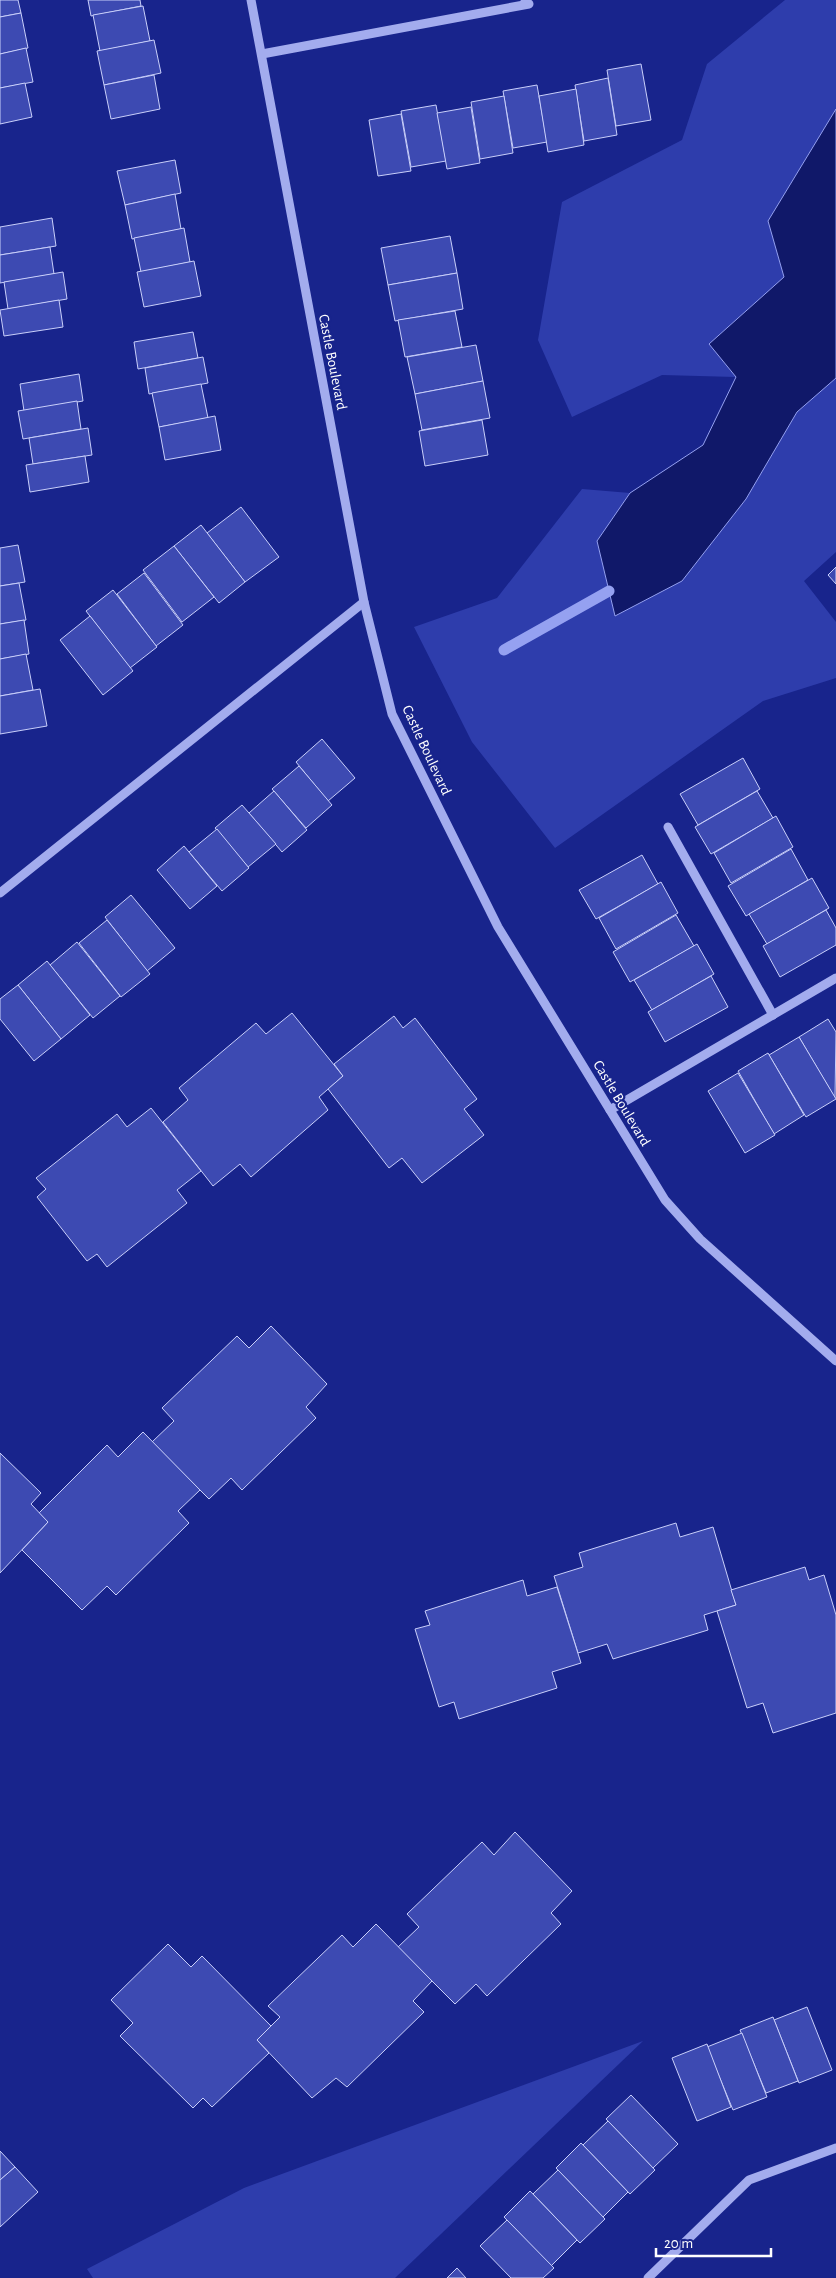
<svg xmlns="http://www.w3.org/2000/svg" width="836" height="2278" font-family="'Alegreya Sans',sans-serif">
	<style>
		.green { fill: #2e3dac }
		.water { fill: #101869; stroke: #95a1f1 }
		.lines { fill: none; stroke-linecap: round; stroke-linejoin: round }
		.stream { stroke: #95a1f1; stroke-width: 11 }
		.building { fill: #3d4ab2; stroke: #c9cffa }
		.minor { stroke: #a3acee; stroke-width: 9 }
		.labels { text-anchor: middle; stroke-width: 4.5; stroke-linejoin: round; paint-order: stroke }
		.street-label { font-size: 15px; fill: #fff; stroke: #18248c }
	</style>
	<rect width="100%" height="100%" fill="#18248c"/>
	<g class="green">
		<path d="M785,0H836V109L768,221L784,277L709,344L736,377L662,375L572,417L538,340L562,202L682,140L707,64Z"/>
		<path d="M836,378V552L804,581L836,622V678L763,701L555,848L472,742L414,627L497,598L582,489L630,493L597,541L615,616L682,581L746,499L797,412Z"/>
		<path d="M643,2041L395,2278H93L87,2269L244,2188Z"/>
	</g>
	<path class="water" d="M836,109V378L797,412L746,499L682,581L615,616L597,541L630,493L703,445L736,377L709,344L784,277L768,221Z"/>
	<g class="lines">
		<path class="stream" d="M504,650L609,591"/>
	</g>
	<g class="building">
		<path d="M0,0H18L21,13L0,17Z"/>
		<path d="M88,0H140L141,6L91,16Z"/>
		<path d="M143,6L150,41L100,51L93,15Z"/>
		<path d="M21,13L28,48L0,54V17Z"/>
		<path d="M154,40L161,73L104,85L97,51Z"/>
		<path d="M26,48L33,82L0,88V54Z"/>
		<path d="M641,64L651,120L616,126L607,70Z"/>
		<path d="M154,75L160,109L111,119L104,85Z"/>
		<path d="M608,78L617,135L584,141L575,85Z"/>
		<path d="M25,83L32,117L0,124V88Z"/>
		<path d="M537,85L547,142L513,148L503,91Z"/>
		<path d="M576,89L584,145L548,152L539,96Z"/>
		<path d="M504,96L513,153L480,159L471,102Z"/>
		<path d="M436,105L446,161L411,167L401,111Z"/>
		<path d="M471,107L480,163L447,169L437,113Z"/>
		<path d="M401,114L411,171L378,176L369,120Z"/>
		<path d="M175,160L181,193L125,205L117,171Z"/>
		<path d="M175,194L181,229L132,239L125,205Z"/>
		<path d="M52,218L56,246L0,255V227Z"/>
		<path d="M184,228L190,262L141,272L134,238Z"/>
		<path d="M450,236L457,273L388,285L381,248Z"/>
		<path d="M50,247L54,274L0,283V255Z"/>
		<path d="M194,261L201,296L144,307L137,272Z"/>
		<path d="M63,272L67,299L8,309L4,282Z"/>
		<path d="M457,273L463,309L395,321L388,285Z"/>
		<path d="M59,300L63,327L4,336L0,310Z"/>
		<path d="M455,311L462,347L405,357L398,320Z"/>
		<path d="M193,332L198,358L138,369L134,342Z"/>
		<path d="M476,345L483,381L415,394L407,357Z"/>
		<path d="M203,357L208,383L149,394L145,368Z"/>
		<path d="M79,374L83,401L24,411L20,384Z"/>
		<path d="M483,381L490,418L422,430L415,394Z"/>
		<path d="M201,384L208,418L159,427L152,393Z"/>
		<path d="M77,401L81,429L23,439L18,411Z"/>
		<path d="M215,416L221,450L165,460L159,427Z"/>
		<path d="M482,420L488,455L425,466L419,431Z"/>
		<path d="M88,428L92,455L33,464L29,438Z"/>
		<path d="M85,456L89,482L30,492L26,465Z"/>
		<path d="M241,507L279,557L245,582L207,533Z"/>
		<path d="M201,525L245,582L219,603L174,546Z"/>
		<path d="M18,545L25,582L0,586V548Z"/>
		<path d="M174,546L214,597L182,622L143,570Z"/>
		<path d="M836,567V584L828,575Z"/>
		<path d="M144,573L183,625L156,646L117,594Z"/>
		<path d="M19,583L26,620L0,624V586Z"/>
		<path d="M113,590L157,647L130,668L86,611Z"/>
		<path d="M90,616L133,671L103,695L60,640Z"/>
		<path d="M24,620L29,654L0,659V624Z"/>
		<path d="M26,654L33,690L0,696V659Z"/>
		<path d="M40,689L47,726L0,734V696Z"/>
		<path d="M322,739L355,778L328,801L296,762Z"/>
		<path d="M743,758L760,789L698,825L680,794Z"/>
		<path d="M299,766L332,805L306,828L272,789Z"/>
		<path d="M274,791L307,830L282,852L249,813Z"/>
		<path d="M757,791L773,818L711,854L695,827Z"/>
		<path d="M242,805L276,844L248,867L215,828Z"/>
		<path d="M776,816L793,847L731,883L714,853Z"/>
		<path d="M217,829L249,868L222,891L189,852Z"/>
		<path d="M184,846L217,886L190,909L157,870Z"/>
		<path d="M791,849L808,880L746,916L728,886Z"/>
		<path d="M642,855L658,884L596,919L579,890Z"/>
		<path d="M812,878L829,908L767,944L749,914Z"/>
		<path d="M661,882L678,913L616,949L599,918Z"/>
		<path d="M131,895L175,948L147,971L105,917Z"/>
		<path d="M826,910L836,928V945L780,977L763,946Z"/>
		<path d="M676,915L694,946L630,982L613,952Z"/>
		<path d="M107,920L150,974L121,997L79,943Z"/>
		<path d="M77,942L120,996L93,1018L50,965Z"/>
		<path d="M697,944L714,974L652,1010L634,980Z"/>
		<path d="M47,961L90,1015L61,1039L18,985Z"/>
		<path d="M711,976L728,1007L665,1042L648,1012Z"/>
		<path d="M18,985L61,1039L34,1061L0,1019V999Z"/>
		<path d="M292,1013L343,1076L319,1097L328,1110L251,1177L240,1164L213,1186L163,1122L188,1100L179,1088L256,1023L266,1034Z"/>
		<path d="M394,1016L403,1028L415,1018L477,1099L464,1109L484,1135L422,1183L402,1158L389,1168L328,1089L343,1076L334,1064Z"/>
		<path d="M828,1019L836,1032L835,1098L799,1037Z"/>
		<path d="M799,1037L836,1099L806,1117L769,1055Z"/>
		<path d="M768,1053L804,1115L774,1134L738,1071Z"/>
		<path d="M738,1073L775,1135L745,1153L708,1091Z"/>
		<path d="M151,1108L201,1171L177,1190L187,1203L107,1267L97,1254L87,1261L37,1197L46,1189L36,1178L117,1114L127,1127Z"/>
		<path d="M271,1326L327,1384L306,1407L316,1418L242,1490L231,1478L209,1499L152,1442L174,1421L162,1408L237,1336L249,1348Z"/>
		<path d="M143,1432L200,1490L178,1511L189,1523L116,1595L107,1586L82,1610L22,1550L48,1522L39,1513L107,1445L118,1457Z"/>
		<path d="M0,1453L41,1493L31,1504L48,1522L0,1573Z"/>
		<path d="M676,1523L680,1537L713,1527L736,1605L704,1615L708,1630L613,1659L607,1644L578,1653L554,1576L583,1567L579,1553Z"/>
		<path d="M805,1567L809,1580L824,1575L836,1615V1713L773,1733L763,1703L747,1708L717,1611L736,1605L731,1590Z"/>
		<path d="M523,1580L527,1596L557,1587L581,1663L552,1672L557,1688L459,1719L454,1702L439,1707L415,1629L430,1625L425,1611Z"/>
		<path d="M515,1832L572,1891L551,1913L561,1924L487,1996L476,1984L455,2004L398,1947L419,1927L407,1914L482,1842L494,1855Z"/>
		<path d="M376,1924L432,1981L413,2001L424,2012L347,2087L336,2078L312,2098L257,2040L280,2017L268,2006L342,1935L353,1947Z"/>
		<path d="M168,1944L191,1967L202,1956L271,2026L257,2040L269,2053L212,2107L203,2098L193,2108L120,2036L133,2023L111,2000Z"/>
		<path d="M807,2007L832,2070L799,2083L774,2020Z"/>
		<path d="M773,2017L798,2081L766,2093L740,2030Z"/>
		<path d="M742,2033L767,2097L733,2110L707,2047Z"/>
		<path d="M707,2044L731,2107L697,2121L672,2058Z"/>
		<path d="M631,2095L678,2144L653,2168L606,2119Z"/>
		<path d="M608,2121L655,2170L630,2194L583,2145Z"/>
		<path d="M581,2143L628,2192L603,2217L556,2168Z"/>
		<path d="M0,2151L15,2167L0,2180Z"/>
		<path d="M15,2167L38,2192L0,2227V2180Z"/>
		<path d="M558,2170L605,2219L580,2243L533,2194Z"/>
		<path d="M530,2191L577,2240L551,2266L504,2217Z"/>
		<path d="M507,2220L554,2268L543,2278H511L480,2246Z"/>
		<path d="M457,2268L466,2278H447Z"/>
	</g>
	<g class="lines">
		<g class="minor">
			<path d="M251,0L364,602L392,714L498,927L665,1200L700,1239L836,1361"/>
			<path d="M262,54L529,4L525,0"/>
			<path d="M668,827L773,1015"/>
			<path d="M0,893L364,602"/>
			<path d="M610,1110L836,978"/>
			<path d="M648,2278L749,2180L836,2148"/>
		</g>
	</g>
	<g class="labels">
		<g class="street-label">
			<text transform="translate(333 362) rotate(79)" y="5">Castle Boulevard</text>
			<text transform="translate(427 750) rotate(65)" y="5">Castle Boulevard</text>
			<text transform="translate(622 1103) rotate(59)" y="5">Castle Boulevard</text>
		</g>
	</g>
	<path d="M656 2248v8h115v-8" fill="none" stroke="#ffffff" stroke-width="2.5"/>
	<text x="664" y="2248" font-size="15" fill="#ffffff" stroke="#18248c" stroke-width="4" paint-order="stroke">20 m</text>
</svg>
